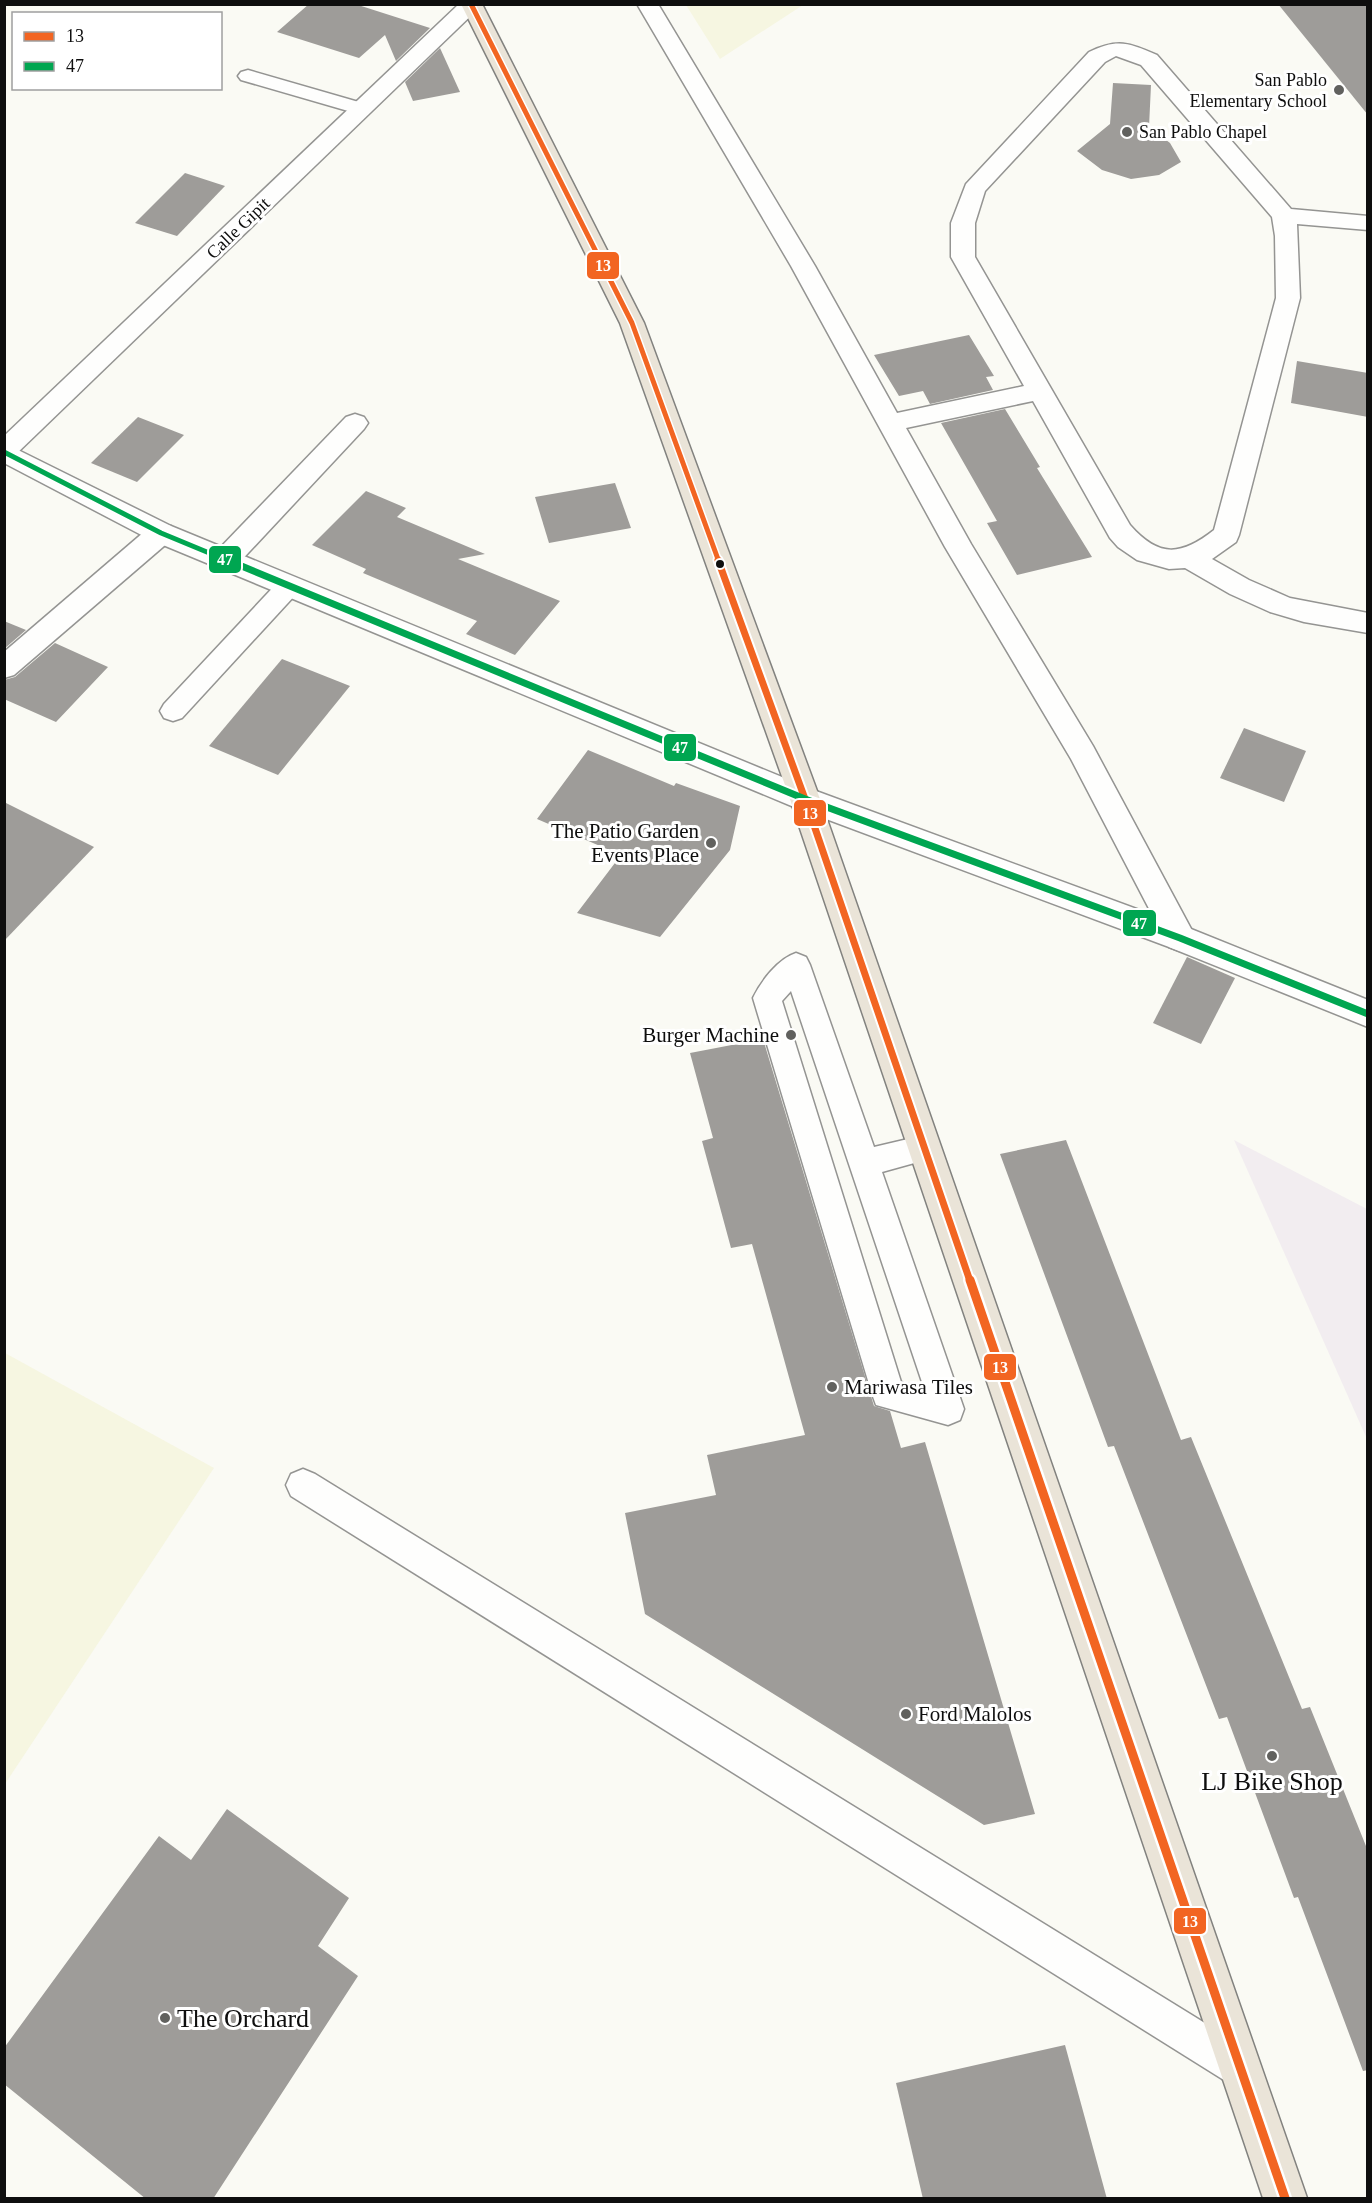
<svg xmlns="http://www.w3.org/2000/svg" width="1372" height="2203" font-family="'Times New Roman',serif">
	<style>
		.industrial { fill: #f2edf0 }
		.farmland { fill: #f6f6e1 }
		.building { fill: #9e9c99 }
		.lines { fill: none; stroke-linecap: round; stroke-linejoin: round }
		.service-casing { stroke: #949492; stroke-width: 3 }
		.minor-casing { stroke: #949492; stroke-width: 3 }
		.tertiary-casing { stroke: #949492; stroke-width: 3 }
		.trunk-casing { stroke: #82827f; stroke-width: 3 }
		.service { fill: #fefefd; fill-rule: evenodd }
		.minor { fill: #fefefd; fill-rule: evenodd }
		.tertiary { fill: #fefefd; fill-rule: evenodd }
		.trunk { fill: #eae4d8; fill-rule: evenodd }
		.bus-1-far2-casing { stroke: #fff; stroke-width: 8 }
		.bus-1-far1-casing { stroke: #fff; stroke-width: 11 }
		.bus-1-casing { stroke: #fff; stroke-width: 14 }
		.bus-2-far1-casing { stroke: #fff; stroke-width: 8 }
		.bus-2-casing { stroke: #fff; stroke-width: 11 }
		.bus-1-far2 { stroke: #f26522; stroke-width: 5 }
		.bus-1-far1 { stroke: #f26522; stroke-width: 7 }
		.bus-1 { stroke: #f26522; stroke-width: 9 }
		.bus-2-far1 { stroke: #00a651; stroke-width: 5 }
		.bus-2 { stroke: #00a651; stroke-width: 7 }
		.poi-dot { fill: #61615e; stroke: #fff; stroke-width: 2 }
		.bus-dot { fill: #0e0e0e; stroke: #fff; stroke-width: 2 }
		.labels { text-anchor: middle; stroke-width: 6; stroke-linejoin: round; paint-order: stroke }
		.far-poi-label { font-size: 18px; fill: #0e0e0e; stroke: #fff; text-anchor: end }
		.far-street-label { font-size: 18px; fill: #0e0e0e; stroke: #fff }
		.poi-label { font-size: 21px; fill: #0e0e0e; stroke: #fff; text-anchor: end }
		.near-poi-label { font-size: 26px; fill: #0e0e0e; stroke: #fff }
		.line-badge { stroke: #fff; stroke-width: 2 }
		.badge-label { font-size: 16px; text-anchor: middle; font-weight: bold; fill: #fff }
	</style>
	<rect width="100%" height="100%" fill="#fafaf4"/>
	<path class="industrial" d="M1234,1140L1367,1209V1439Z"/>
	<g class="farmland">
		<path d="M686,5H803L720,59Z"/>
		<path d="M5,1353L214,1468L5,1784Z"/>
	</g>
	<g class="building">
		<path d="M309,4H355L430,28L396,61L385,35L359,58L277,32Z"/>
		<path d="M1278,4H1368V115Z"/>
		<path d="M440,48L460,92L413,101L405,82Z"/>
		<path d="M1113,83L1151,85L1149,127L1170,143L1181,162L1159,175L1131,179L1102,170L1077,151L1110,124Z"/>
		<path d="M185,173L225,186L177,236L135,223Z"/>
		<path d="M969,335L994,376L986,377L993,390L930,404L923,391L899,396L874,355Z"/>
		<path d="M1297,361L1368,373V417L1291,403Z"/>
		<path d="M1005,409L1040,467L1037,468L1092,557L1017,575L987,523L997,521L941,423Z"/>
		<path d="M138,417L184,435L137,482L91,463Z"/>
		<path d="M615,483L631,528L549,543L535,497Z"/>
		<path d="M366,491L406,508L397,517L485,554L458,559L560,601L515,655L466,634L477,621L363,573L366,569L312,545Z"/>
		<path d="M4,621L26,630L4,649Z"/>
		<path d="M55,643L108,667L56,722L4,699V680L15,677Z"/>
		<path d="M282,659L350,686L278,775L209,746Z"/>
		<path d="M1244,728L1306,751L1284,802L1220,778Z"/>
		<path d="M588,750L674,786L676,783L740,806L730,850L660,937L577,913L621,855L537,819Z"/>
		<path d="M4,802L94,847L4,941Z"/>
		<path d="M1187,957L1235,978L1201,1044L1153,1023Z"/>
		<path d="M763,1039L874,1406L890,1411L901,1448L925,1442L1035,1814L984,1825L645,1614L625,1513L716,1495L707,1455L805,1435L752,1244L731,1248L702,1141L713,1138L690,1053Z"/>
		<path d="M1066,1140L1181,1440L1191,1437L1302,1709L1310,1707L1368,1851V2070L1363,2071L1298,1897L1294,1898L1227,1717L1219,1719L1114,1446L1108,1447L1000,1154Z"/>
		<path d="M227,1809L349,1898L318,1946L358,1976L213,2199H146L4,2084V2048L159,1836L191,1860Z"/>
		<path d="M1065,2045L1107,2199H923L896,2083Z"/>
	</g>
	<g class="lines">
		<g class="service-casing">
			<g id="service">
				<path d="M248,70L369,105L372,109L369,113L362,115L241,80L238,76L241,72Z"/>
				<path d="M289,577L298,580L301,586L298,592L182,718L173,721L164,718L160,711L164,704L280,580Z"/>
				<path d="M796,953L806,957L810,965L874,1147L925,1135L936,1139L940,1148L936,1157L882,1172L964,1409L960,1420L948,1425L876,1405L872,1394L753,998C761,981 778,959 796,953ZM791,991L924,1388L901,1382L782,1001Z"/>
				<path d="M303,1469L315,1474L1255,2054L1261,2068L1255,2082L1241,2088L1227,2082L291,1496L286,1485L291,1474Z"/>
			</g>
		</g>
		<g class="minor-casing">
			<g id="minor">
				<path d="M459,4L482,5L13,457L4,460V436Z"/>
				<path d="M637,4H658L815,266L897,413L1024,386L951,257V223L966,184L1089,52C1118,38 1129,43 1157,55L1291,209L1368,216V230L1297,224L1300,298L1239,535L1236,542L1212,559L1249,580L1290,598L1368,613V633L1304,622L1270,612L1230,594L1185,568L1169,569L1137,560L1118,547L1110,538L1033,401L906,428L971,544L1093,746L1196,938L1191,947L1180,951L1169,947L1071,759L945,547L791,266ZM1116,56L1141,65L1272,217L1275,236L1276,298L1214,530C1181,556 1159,558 1130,525L975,257V223L985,191L1105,62Z"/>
				<path d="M355,414L364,417L368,423L364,429L236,566L226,569L216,566L212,559L216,552L346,417Z"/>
				<path d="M161,524L171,526L174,533L171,540L14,675L4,678V652L151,526Z"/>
			</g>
		</g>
		<g class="tertiary-casing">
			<path id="tertiary" d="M4,443L171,526L816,791L1191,929L1368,1000V1027L1169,947L794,807L151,540L4,463Z"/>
		</g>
		<g class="trunk-casing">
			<path id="trunk" d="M461,4H482L644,323L820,799L1307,2198H1263L790,799L620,323Z"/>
		</g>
		<use href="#service" class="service"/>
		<use href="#minor" class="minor"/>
		<use href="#tertiary" class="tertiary"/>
		<use href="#trunk" class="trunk"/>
		<g class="bus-1-far2-casing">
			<path id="bus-1-far2" d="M471,4L632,323L719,562"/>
		</g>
		<g class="bus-1-far1-casing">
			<path id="bus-1-far1" d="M718,560L805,799L970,1281"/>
		</g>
		<g class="bus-1-casing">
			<path id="bus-1" d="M970,1280L1285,2198"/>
		</g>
		<g class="bus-2-far1-casing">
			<path id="bus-2-far1" d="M4,452L161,533L231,562"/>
		</g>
		<g class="bus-2-casing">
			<path id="bus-2" d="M227,560L805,799L1180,938L1368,1014"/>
		</g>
		<use href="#bus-1-far2" class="bus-1-far2"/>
		<use href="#bus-1-far1" class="bus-1-far1"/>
		<use href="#bus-1" class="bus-1"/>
		<use href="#bus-2-far1" class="bus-2-far1"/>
		<use href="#bus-2" class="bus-2"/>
	</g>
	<g class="poi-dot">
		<circle cx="1339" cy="90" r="6"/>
		<circle cx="1127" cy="132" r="6"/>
		<circle cx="711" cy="843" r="6"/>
		<circle cx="791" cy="1035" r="6"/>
		<circle cx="832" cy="1387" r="6"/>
		<circle cx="906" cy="1714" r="6"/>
		<circle cx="1272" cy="1756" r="6"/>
		<circle cx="165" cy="2018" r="6"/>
	</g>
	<circle class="bus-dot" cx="720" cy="564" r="5"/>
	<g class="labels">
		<g class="far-poi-label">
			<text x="1327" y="86">San Pablo<tspan x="1327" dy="21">Elementary School</tspan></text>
			<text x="1139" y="138" text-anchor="start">San Pablo Chapel</text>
		</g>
		<g class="far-street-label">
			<text transform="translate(238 228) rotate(-44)" y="6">Calle Gipit</text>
		</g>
		<g class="poi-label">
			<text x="699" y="838">The Patio Garden<tspan x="699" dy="24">Events Place</tspan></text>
			<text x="779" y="1042">Burger Machine</text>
			<text x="844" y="1394" text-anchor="start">Mariwasa Tiles</text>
			<text x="918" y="1721" text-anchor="start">Ford Malolos</text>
		</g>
		<g class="near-poi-label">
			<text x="1272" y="1790">LJ Bike Shop</text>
			<text x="177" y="2027" text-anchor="start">The Orchard</text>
		</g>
	</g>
	<g class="line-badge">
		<rect x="586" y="251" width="34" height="29" rx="6" fill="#f26522"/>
		<rect x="208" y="545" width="34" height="29" rx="6" fill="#00a651"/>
		<rect x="663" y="733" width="34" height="29" rx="6" fill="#00a651"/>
		<rect x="793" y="799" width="34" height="28" rx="6" fill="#f26522"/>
		<rect x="1122" y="909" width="35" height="28" rx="6" fill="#00a651"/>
		<rect x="983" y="1353" width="34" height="28" rx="6" fill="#f26522"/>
		<rect x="1173" y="1907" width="34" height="28" rx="6" fill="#f26522"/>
	</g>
	<g class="badge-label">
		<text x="603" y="271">13</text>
		<text x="225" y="565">47</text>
		<text x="680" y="753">47</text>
		<text x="810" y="819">13</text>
		<text x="1139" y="929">47</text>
		<text x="1000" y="1373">13</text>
		<text x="1190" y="1927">13</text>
	</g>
	<rect width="1372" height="2203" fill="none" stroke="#0e0e0e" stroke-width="12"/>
	<rect x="12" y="12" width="210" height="78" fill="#ffffff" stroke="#9f9f9f" stroke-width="1.5"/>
	<rect x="24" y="32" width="30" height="9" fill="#f26522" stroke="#9f9f9f" stroke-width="1.5"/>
	<text x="66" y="42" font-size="18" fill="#0e0e0e">13</text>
	<rect x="24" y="62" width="30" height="9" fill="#00a651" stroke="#9f9f9f" stroke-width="1.5"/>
	<text x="66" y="72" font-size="18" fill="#0e0e0e">47</text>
</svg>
